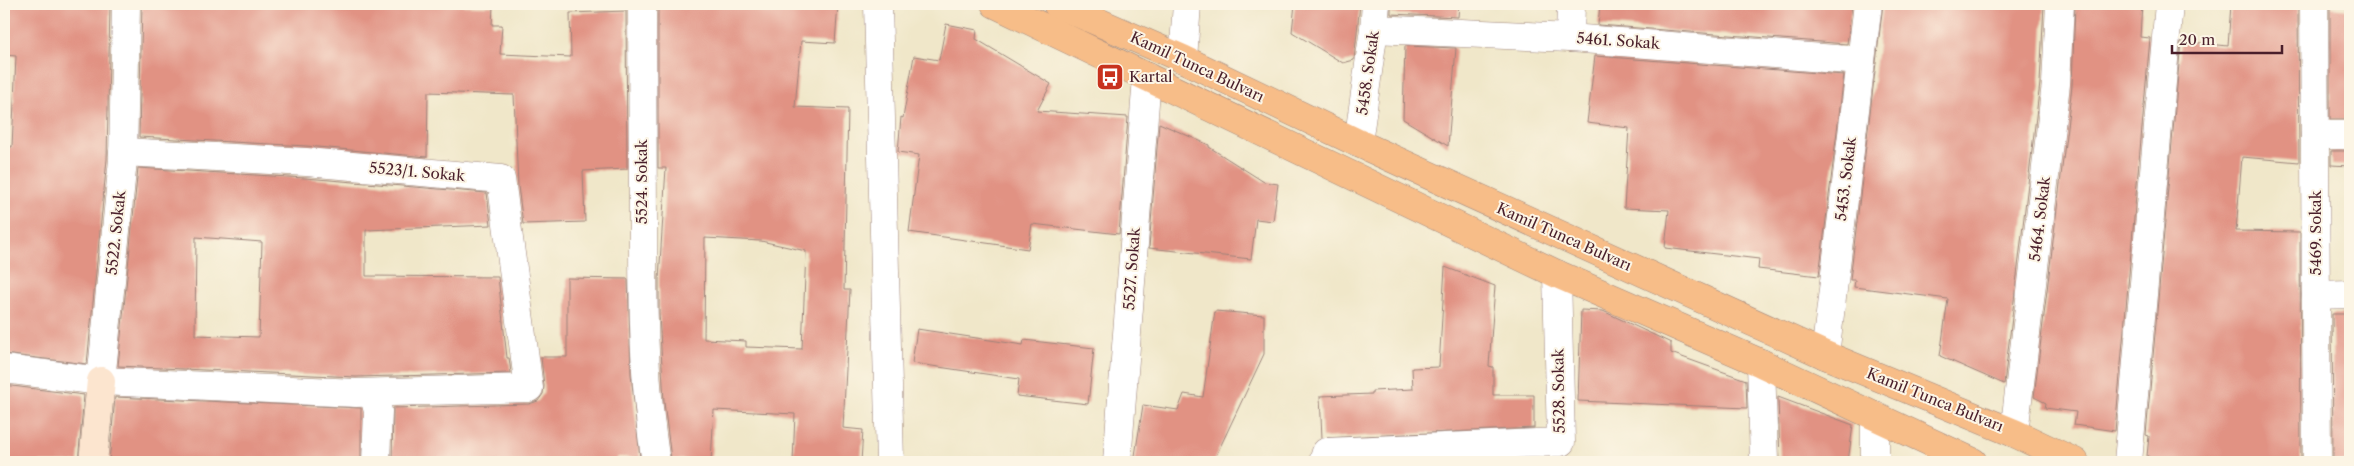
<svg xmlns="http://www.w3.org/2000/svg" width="2354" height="466" font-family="'Libre Caslon Text',serif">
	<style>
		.building { fill: #e19283; fill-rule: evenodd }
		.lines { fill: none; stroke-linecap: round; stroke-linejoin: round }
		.street-casing { stroke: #9d837a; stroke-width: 29 }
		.secondary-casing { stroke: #9d837a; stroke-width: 29 }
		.primary-casing { stroke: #9d837a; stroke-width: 29 }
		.street { stroke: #fff; stroke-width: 28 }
		.secondary { stroke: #fce5cf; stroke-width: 28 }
		.primary { stroke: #f7bd88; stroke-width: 28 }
		.labels { text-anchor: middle; stroke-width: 4; stroke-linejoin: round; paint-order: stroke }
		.street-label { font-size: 15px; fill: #4a1f2b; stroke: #fcf5e5 }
		.poi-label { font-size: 15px; fill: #4a1f2b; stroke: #fcf5e5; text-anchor: start }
	</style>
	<rect width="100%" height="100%" fill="#fcf5e5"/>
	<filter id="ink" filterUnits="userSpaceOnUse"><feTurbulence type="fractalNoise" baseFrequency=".02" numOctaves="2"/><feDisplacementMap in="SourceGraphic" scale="10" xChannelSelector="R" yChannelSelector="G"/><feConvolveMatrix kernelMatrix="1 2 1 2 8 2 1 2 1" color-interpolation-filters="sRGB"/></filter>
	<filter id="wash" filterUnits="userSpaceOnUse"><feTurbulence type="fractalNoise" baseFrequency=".0096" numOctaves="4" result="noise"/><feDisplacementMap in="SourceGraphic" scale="20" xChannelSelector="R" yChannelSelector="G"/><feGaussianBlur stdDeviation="1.12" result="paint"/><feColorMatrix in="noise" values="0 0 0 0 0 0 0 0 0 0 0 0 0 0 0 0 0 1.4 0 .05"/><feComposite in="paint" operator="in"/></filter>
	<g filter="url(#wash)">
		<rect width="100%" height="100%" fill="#f0e7c9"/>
		<g id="blocks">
			<g class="building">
				<path d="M4,4H110L107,159L87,364L4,354V146L12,147L16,56L4,55Z"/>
				<path d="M142,4H321L353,8V4L493,6L492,25H502L500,54L571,57L570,13L626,11L627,169L583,171L585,222L523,224L518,186L514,95L428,92L427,157L307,146L139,137Z"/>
				<path d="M658,4H838L835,43L801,41L795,107L848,109L844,290H850L843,428L863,430L861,462H793L795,414L714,410L711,461L671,459L664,402L659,313V279L666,168H658ZM705,238L761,241L806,251L802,349L746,347V341L704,339Z"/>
				<path d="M1295,4H1360L1354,60L1343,63L1292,32Z"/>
				<path d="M1391,4H1459L1458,17L1391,14Z"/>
				<path d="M1600,4H1852L1847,44L1598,25Z"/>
				<path d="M1883,4H2044L2040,83L2004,384L1940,356L1948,299L1854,287L1855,280H1850Z"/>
				<path d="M2075,4H2142L2140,37L2150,38L2115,431L2074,425L2076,412L2045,408L2046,403L2034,397L2072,86Z"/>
				<path d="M2231,4L2298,5L2299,162L2242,157L2236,231L2300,232L2301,462H2161L2147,456L2149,436L2146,435L2181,41L2228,46Z"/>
				<path d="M2330,7L2350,9V119H2330Z"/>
				<path d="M946,24L977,30L976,39L1051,84L1037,111L1128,117L1119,234L1032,224L1028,249L909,232L919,155L898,152L901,117L903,118L914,56L939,60Z"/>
				<path d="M1405,46L1456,48L1448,146L1403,119Z"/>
				<path d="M1595,56L1844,75L1819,276L1758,269L1759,259L1665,248L1669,210L1624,208L1629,128L1587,123Z"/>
				<path d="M1159,123L1209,145V147L1264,182L1278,184L1273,221L1256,219L1251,259L1149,248Z"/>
				<path d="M2331,151H2350V166L2331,165Z"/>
				<path d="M138,168L305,178L487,193L491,225L366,230V276L498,277L507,358H509L511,373L356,377L118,366ZM196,237L262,242L259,337L195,335Z"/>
				<path d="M1445,267L1495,286L1489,366L1493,367V395H1534V428L1322,438L1320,396L1372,394V391L1413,389L1412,368L1439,367Z"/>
				<path d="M567,278L628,279L631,374L640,458L618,457L615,462H392L393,408L529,404L538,401L543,394L544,386L541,357H567Z"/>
				<path d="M1581,310L1603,311L1671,343V353L1746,380L1747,408L1578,401Z"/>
				<path d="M1215,311L1264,315V354L1213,462H1134L1143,405L1178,410L1184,394L1203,397Z"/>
				<path d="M2332,314H2350V462H2333Z"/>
				<path d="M917,329L1023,345L1024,340L1094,348L1088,404L1017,396L1019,379L912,363Z"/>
				<path d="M4,385L84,395L78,462H4Z"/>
				<path d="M115,397L361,408V462H109Z"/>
				<path d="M1778,397L1853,425L1848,462H1780Z"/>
			</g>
		</g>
	</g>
	<g filter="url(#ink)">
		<use href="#blocks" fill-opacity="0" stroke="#9d837a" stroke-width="1"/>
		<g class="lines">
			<g class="street-casing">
				<g id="street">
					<path d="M642,4C642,77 642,150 643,224C643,303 643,384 656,462"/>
					<path d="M878,4L890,462"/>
					<path d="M2314,4L2317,462"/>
					<path d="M1374,29L1570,38L1861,61"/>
					<path d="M1570,38L1571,4"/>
					<path d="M1183,59L1187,4"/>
					<path d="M2315,135H2350"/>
					<path d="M1358,143L1374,29L1376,4"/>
					<path d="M2316,295L2350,294"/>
					<path d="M1825,355L1868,4"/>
					<path d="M1761,363L1764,462"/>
					<path d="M4,369L101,381L356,393L529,388L501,179L306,162L123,152"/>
					<path d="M101,381L123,160L126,4"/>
					<path d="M373,393L378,411L376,462"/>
					<path d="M2014,433L2056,84L2060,4"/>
					<path d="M1117,462L1147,77"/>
					<path d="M1323,462L1326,452L1561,442L1557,274"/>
					<path d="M1875,462V416"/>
					<path d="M2128,462L2169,4"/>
				</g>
			</g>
			<g class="secondary-casing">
				<path id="secondary" d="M93,462L101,381"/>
			</g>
			<g class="primary-casing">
				<g id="primary">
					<path d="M995,4L1557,274L1761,363L1973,462"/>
					<path d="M1057,4L1183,59L1358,143L1825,355L2014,433L2075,462"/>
				</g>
			</g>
			<use href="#street" class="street"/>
			<use href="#secondary" class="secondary"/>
			<use href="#primary" class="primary"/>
		</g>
	</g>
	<defs>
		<g id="bus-square" transform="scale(1.4375)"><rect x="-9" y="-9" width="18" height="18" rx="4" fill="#c8321e" stroke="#fcf5e5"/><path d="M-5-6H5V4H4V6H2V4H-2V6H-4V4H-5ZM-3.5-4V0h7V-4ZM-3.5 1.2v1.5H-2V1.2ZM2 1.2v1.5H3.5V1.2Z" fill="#fff"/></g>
	</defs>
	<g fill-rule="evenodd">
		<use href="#bus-square" x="1110" y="77"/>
	</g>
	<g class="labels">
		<g class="street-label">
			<text transform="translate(1618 41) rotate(4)" y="5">5461. Sokak</text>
			<text transform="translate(1197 67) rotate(25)" y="5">Kamil Tunca Bulvarı</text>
			<text transform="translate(1368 73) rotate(-82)" y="5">5458. Sokak</text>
			<text transform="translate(417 172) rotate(5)" y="5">5523/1. Sokak</text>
			<text transform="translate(1846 179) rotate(-83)" y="5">5453. Sokak</text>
			<text transform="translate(642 182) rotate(-90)" y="5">5524. Sokak</text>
			<text transform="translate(2040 219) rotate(-83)" y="5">5464. Sokak</text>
			<text transform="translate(116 233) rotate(-84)" y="5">5522. Sokak</text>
			<text transform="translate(2316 233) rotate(-90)" y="5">5469. Sokak</text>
			<text transform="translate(1564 237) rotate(24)" y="5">Kamil Tunca Bulvarı</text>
			<text transform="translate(1132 269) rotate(-86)" y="5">5527. Sokak</text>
			<text transform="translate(1559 391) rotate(-91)" y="5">5528. Sokak</text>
			<text transform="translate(1935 400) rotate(22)" y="5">Kamil Tunca Bulvarı</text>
		</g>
		<g class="poi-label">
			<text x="1129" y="82">Kartal</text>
		</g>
	</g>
	<rect width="2354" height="466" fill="none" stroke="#fcf5e5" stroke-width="20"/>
	<path d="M2172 45v8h110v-8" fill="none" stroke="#4a1f2b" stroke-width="2.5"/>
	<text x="2179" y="45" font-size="15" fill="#4a1f2b" stroke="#fcf5e5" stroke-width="4" paint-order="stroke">20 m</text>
</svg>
